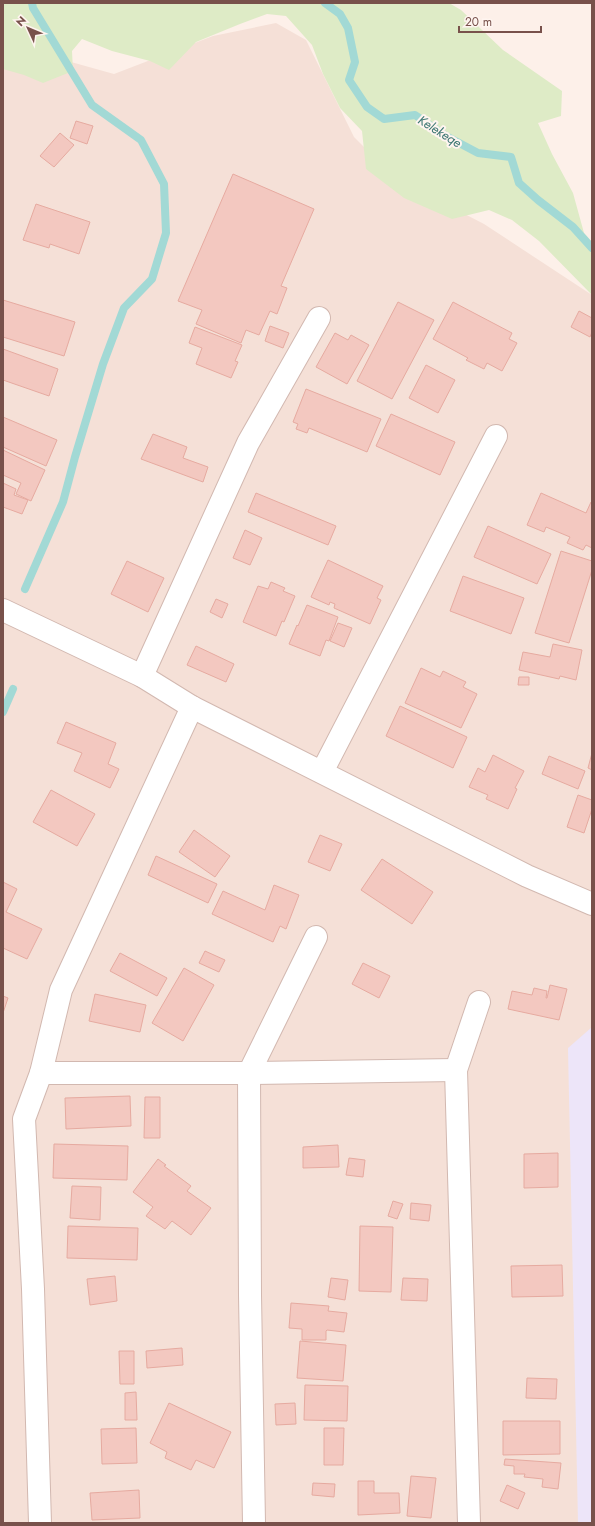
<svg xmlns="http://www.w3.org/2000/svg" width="595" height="1526" font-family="Jost,sans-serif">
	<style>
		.residential { fill: #f5e0d7 }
		.education { fill: #ede5f9 }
		.green { fill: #deebc6 }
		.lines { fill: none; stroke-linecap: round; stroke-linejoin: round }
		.stream { stroke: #a2d9d5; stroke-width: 8 }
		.building { fill: #f3c8c0; stroke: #e6aaa0 }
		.minor-casing { stroke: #d2b8b0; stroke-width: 24 }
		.minor { stroke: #fff; stroke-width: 22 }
		.labels { text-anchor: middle; stroke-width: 4; stroke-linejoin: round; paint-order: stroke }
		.water-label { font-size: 13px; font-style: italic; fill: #3b7672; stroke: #fff5f0 }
	</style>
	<rect width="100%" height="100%" fill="#fdf0e9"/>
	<path class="residential" d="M276,23L306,40L354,137L395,178L484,224L592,295V1523H3V43L114,74L213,36Z"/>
	<path class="education" d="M592,1027V1523H578L568,1048Z"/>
	<path class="green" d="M3,3H449L461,10L503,50L562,91L561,116L538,123L552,154L573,193L584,233L592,242V295L539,241L512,220L489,210L452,219L404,198L366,169L362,131L340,108L323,74L312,45L286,16L267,14L240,24L196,42L169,70L150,61L112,51L82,39L72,51L73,71L43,83L24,75L3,69Z"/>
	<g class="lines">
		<g class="stream">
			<path d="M325,3L340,14L348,28L355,62L349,80L367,107L384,119L415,115L446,136L478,153L511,157L519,183L538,200L573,227L592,248"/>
			<path d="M25,589L63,502L75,457L103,364L124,308L152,279L166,233L164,184L141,140L92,105L33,8L32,3"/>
			<path d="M3,712L13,689"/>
		</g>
	</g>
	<g class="building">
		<path d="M76,121L93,126L87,144L70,138Z"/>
		<path d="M60,133L74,145L54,167L40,156Z"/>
		<path d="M233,174L314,209L281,286L287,288L277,314L270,311L259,335L246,330L241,343L196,324L202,310L178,301Z"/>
		<path d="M36,204L90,222L79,254L50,244L49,248L23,240Z"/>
		<path d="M3,300L75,322L64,356L3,337Z"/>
		<path d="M398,302L434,320L392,399L357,381Z"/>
		<path d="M453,302L512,333L509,339L517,343L502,371L487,363L484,369L466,360L468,358L433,339Z"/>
		<path d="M579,311L592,318V332L590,337L571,327Z"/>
		<path d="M270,326L289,333L283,348L265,341Z"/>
		<path d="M195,327L242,345L235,361L238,362L231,378L196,364L202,348L189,343Z"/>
		<path d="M335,333L348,340L351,335L369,345L347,384L316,367Z"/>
		<path d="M3,349L58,369L49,396L3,380Z"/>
		<path d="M426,365L455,380L438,413L409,398Z"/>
		<path d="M306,389L381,419L367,452L309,428L307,433L296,429L298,424L293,422Z"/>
		<path d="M391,414L455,442L440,475L376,446Z"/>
		<path d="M3,417L57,440L46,466L3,447Z"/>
		<path d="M153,434L187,447L183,458L208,467L203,482L141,459Z"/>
		<path d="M3,450L45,470L31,501L16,494L21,483L3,475Z"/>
		<path d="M3,483L16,489L14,495L28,500L22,514L3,507Z"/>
		<path d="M256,493L336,526L328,545L248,512Z"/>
		<path d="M541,493L586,513L591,502H592V548L586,545L583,550L567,543L570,537L546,527L544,532L527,525Z"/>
		<path d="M488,526L551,554L537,584L474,557Z"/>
		<path d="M245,530L262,538L250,565L233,558Z"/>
		<path d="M561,551L592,561V570L569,643L535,633Z"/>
		<path d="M328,560L383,586L377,598L381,600L370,624L334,608L335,604L330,602L329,605L311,597Z"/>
		<path d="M127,561L164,578L148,612L111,594Z"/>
		<path d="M463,576L524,598L511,634L450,611Z"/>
		<path d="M271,582L285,588L283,591L295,596L284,622L282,621L276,636L243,622L258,586L268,589Z"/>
		<path d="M216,599L228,604L222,618L210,612Z"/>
		<path d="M307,605L338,617L329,641L326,640L320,656L289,644L297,625L298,626Z"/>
		<path d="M338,623L352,628L344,647L330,641Z"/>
		<path d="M553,644L582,650L576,680L560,676L559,679L519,670L523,652L550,657Z"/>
		<path d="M196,646L234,664L226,682L187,665Z"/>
		<path d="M421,668L440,677L443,671L466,682L463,687L477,694L461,728L405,703Z"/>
		<path d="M519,677H529V685H518Z"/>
		<path d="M400,706L467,737L453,768L386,736Z"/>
		<path d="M66,722L116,743L108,764L119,769L110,788L74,771L82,753L57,743Z"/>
		<path d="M592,753V770L588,768Z"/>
		<path d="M493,755L524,771L515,788L517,789L508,809L486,799L488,795L469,787L478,768L485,772Z"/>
		<path d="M549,756L585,771L578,789L542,774Z"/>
		<path d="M51,790L95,814L77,846L33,822Z"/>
		<path d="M578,795L592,800V809L584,833L567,827Z"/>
		<path d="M194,830L230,856L215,877L179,852Z"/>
		<path d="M320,835L342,844L330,871L308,862Z"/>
		<path d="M156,856L217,884L208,903L148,875Z"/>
		<path d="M382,859L433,892L412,924L361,890Z"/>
		<path d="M3,882L17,889L6,912L42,929L27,959L3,948Z"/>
		<path d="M274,885L299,895L286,929L280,926L273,942L212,914L223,891L265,910Z"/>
		<path d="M205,951L225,960L219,972L199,963Z"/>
		<path d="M120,953L167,978L157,996L110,971Z"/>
		<path d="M363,963L390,976L379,998L352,984Z"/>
		<path d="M184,968L214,985L183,1041L152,1023Z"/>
		<path d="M550,985L567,989L559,1020L508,1009L512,991L532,995L534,988L547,991L546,998H547Z"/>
		<path d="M95,994L146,1005L140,1032L89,1021Z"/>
		<path d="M3,996L8,998L3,1013Z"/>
		<path d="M130,1096L131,1126L66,1129L65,1098Z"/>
		<path d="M145,1097H160V1138H144Z"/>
		<path d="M54,1144L128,1146L127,1180L53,1178Z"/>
		<path d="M338,1145L339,1167L303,1168V1147Z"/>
		<path d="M558,1153V1187L524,1188V1154Z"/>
		<path d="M349,1158L365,1160L363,1177L346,1175Z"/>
		<path d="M158,1159L166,1165L164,1166L191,1186L187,1191L211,1208L191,1235L172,1221L165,1229L146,1216L153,1207L133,1192Z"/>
		<path d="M72,1186L101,1187L100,1220L70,1218Z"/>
		<path d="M393,1201L403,1204L397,1219L388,1216Z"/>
		<path d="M411,1203L431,1205L429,1221L410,1219Z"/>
		<path d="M68,1226L138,1228L137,1260L67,1258Z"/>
		<path d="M360,1226L393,1227L391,1292L359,1291Z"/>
		<path d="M562,1265L563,1296L512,1297L511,1266Z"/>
		<path d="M115,1276L117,1301L90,1305L87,1279Z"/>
		<path d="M331,1278L348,1280L345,1300L328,1297Z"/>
		<path d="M403,1278L428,1279L427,1301L401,1300Z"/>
		<path d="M291,1303L329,1306L328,1311L347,1313L344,1332L327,1330L326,1331V1340H302V1329L289,1328Z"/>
		<path d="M300,1341L346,1345L343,1381L297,1378Z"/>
		<path d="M182,1348L183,1365L147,1368L146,1351Z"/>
		<path d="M119,1351H134V1384H120Z"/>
		<path d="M527,1378L557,1379L556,1399L526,1398Z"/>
		<path d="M305,1385L348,1386L347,1421L304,1420Z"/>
		<path d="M136,1392L137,1420H125V1393Z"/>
		<path d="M169,1403L231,1432L214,1468L196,1460L191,1470L165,1458L167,1452L150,1443Z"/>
		<path d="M295,1403L296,1424L276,1425L275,1404Z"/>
		<path d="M503,1421H560V1454L503,1455Z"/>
		<path d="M136,1428L137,1463L102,1464L101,1429Z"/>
		<path d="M324,1428H344L343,1465H324Z"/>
		<path d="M505,1459L561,1463L558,1489L542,1487L543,1479L524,1477L525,1474H514V1466L504,1465Z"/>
		<path d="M411,1476L436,1478L431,1518L407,1516Z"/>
		<path d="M358,1481H374V1493H399L400,1513L358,1515Z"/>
		<path d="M313,1483L335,1484L334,1497L312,1495Z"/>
		<path d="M507,1485L525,1493L518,1509L500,1501Z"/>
		<path d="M139,1490L140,1518L92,1520L90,1493Z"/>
	</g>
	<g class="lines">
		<g class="minor-casing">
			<g id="minor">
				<path d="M3,610L142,676L192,707L527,876L592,904"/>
				<path d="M142,676L248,443L319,318"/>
				<path d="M322,772L496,436"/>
				<path d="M41,1073H249L456,1070"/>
				<path d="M40,1523L33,1289L24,1119L41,1073L61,990L192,707"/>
				<path d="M254,1523L250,1295L249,1073L316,937"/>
				<path d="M469,1523L456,1070L479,1002"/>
			</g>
		</g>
		<use href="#minor" class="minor"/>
	</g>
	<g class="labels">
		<g class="water-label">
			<text transform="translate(440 131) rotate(32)" y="5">Kelekeqe</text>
		</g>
	</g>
	<rect width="595" height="1526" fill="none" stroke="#78514b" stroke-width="8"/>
	<g transform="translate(28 28) rotate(314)" stroke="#fff5f0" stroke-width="3" paint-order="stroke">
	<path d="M0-3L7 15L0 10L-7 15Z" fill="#78514b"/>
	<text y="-6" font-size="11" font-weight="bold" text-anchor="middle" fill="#78514b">N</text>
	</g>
	<path d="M459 26v6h82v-6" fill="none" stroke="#78514b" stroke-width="2"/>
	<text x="465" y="26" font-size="12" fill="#78514b" stroke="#fff5f0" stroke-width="3" paint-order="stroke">20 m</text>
</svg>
